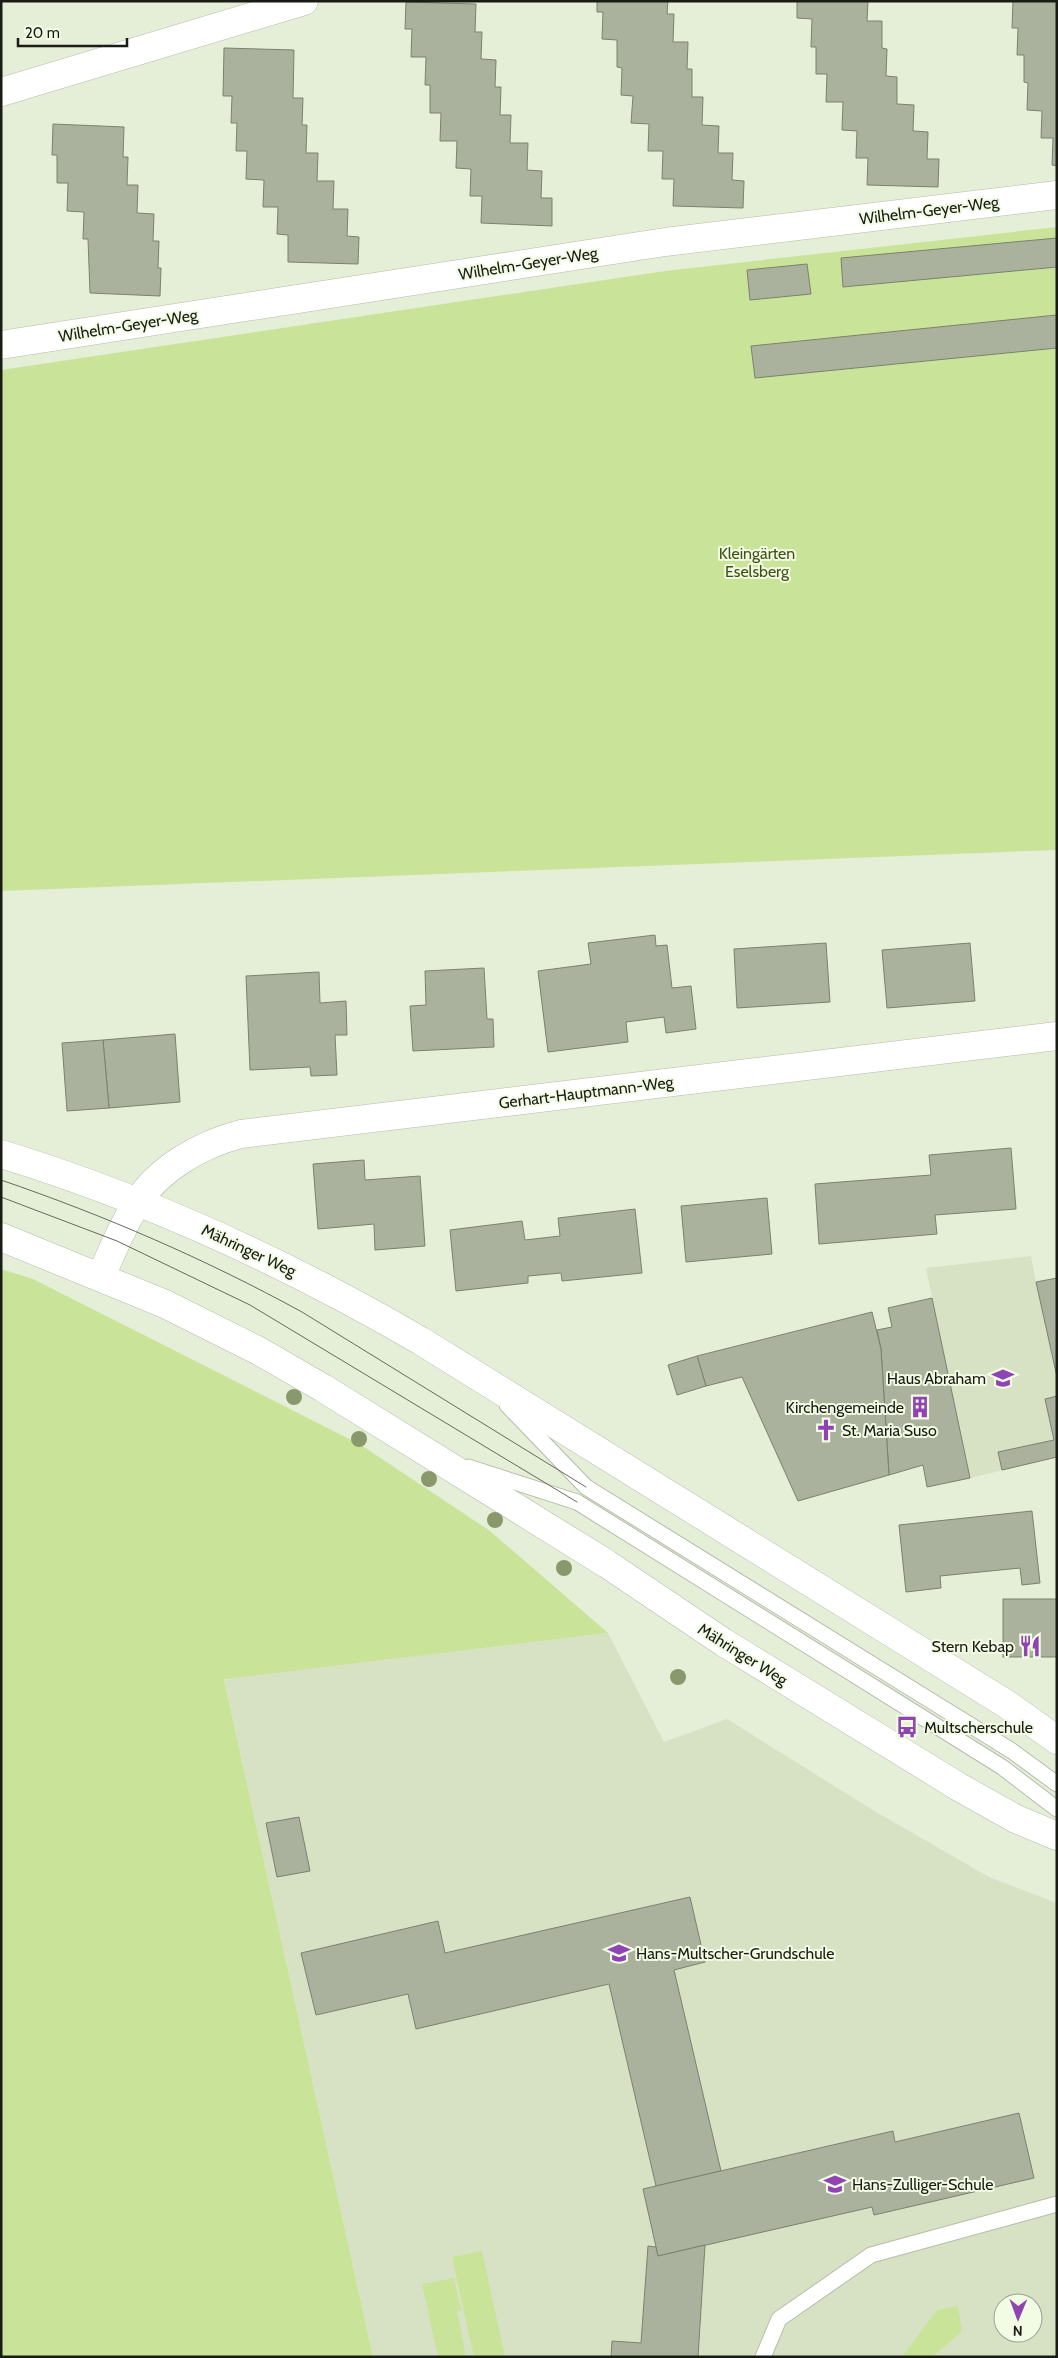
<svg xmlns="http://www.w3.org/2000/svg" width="1058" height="2358" font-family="Cabin,sans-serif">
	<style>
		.built { fill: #d7e2c4; fill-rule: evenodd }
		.green { fill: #c9e498 }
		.building { fill: #aab29d; stroke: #7a826e }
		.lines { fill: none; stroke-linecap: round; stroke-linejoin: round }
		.lane-casing { stroke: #b4bda7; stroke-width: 17 }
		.street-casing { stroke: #b4bda7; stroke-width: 29 }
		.secondary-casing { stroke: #b4bda7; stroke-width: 29 }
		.lane { stroke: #fff; stroke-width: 15 }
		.street { stroke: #fff; stroke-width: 28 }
		.secondary { stroke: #fff; stroke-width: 28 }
		.tram { stroke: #656a5d; stroke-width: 1 }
		.tree { fill: #8a996c }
		.labels { text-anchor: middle; stroke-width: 4; stroke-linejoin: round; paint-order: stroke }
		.street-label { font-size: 16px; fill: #191c14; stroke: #f2fbe4 }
		.park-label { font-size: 16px; fill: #405314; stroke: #f2fbe4 }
		.poi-label { font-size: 16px; fill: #191c14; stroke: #f2fbe4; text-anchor: start }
	</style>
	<rect width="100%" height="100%" fill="#e5eed7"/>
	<g class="built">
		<path d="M1031,1256L1036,1282L1057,1278V1457L970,1478L926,1268Z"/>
		<path d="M608,1633L664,1742L727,1719L871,1809L989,1877L1057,1903V2357H373L224,1678ZM1003,2303H1033V2333H1003Z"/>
	</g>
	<g class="green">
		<path d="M1057,227V850L1,891V370L665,271Z"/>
		<path d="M1,1269L33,1279L361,1445L490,1531L608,1633L224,1679L373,2357H1Z"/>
		<path d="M482,2251L505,2357H474L452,2257Z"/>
		<path d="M454,2278L461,2310L457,2311L466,2357H438L422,2284Z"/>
		<path d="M958,2306L962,2331L932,2357H902L937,2310Z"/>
	</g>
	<g class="building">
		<path d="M597,1H668L667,14H674L673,42H688L687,69H692V97H703L702,125L719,126L718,153H733L732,180L744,181L743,208L673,206L674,179H662L663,151H648L649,124L631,123L633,96L621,95L622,68L617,67V40L602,39L603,12H597Z"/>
		<path d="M797,1H868L867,21H882V48L887,49L886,76L897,77V104L914,105L913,131L928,132L927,159H939L938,187L867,185L868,158H856L857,131L842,130L843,102H826L827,74H816V47H811L812,19L797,18Z"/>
		<path d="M1013,1H1057V166L1052,165L1053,138H1041L1042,111L1027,110L1028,83L1024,82V55H1017L1018,28H1012Z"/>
		<path d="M406,2L476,4L475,32H482L481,59L496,60L495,87H501L500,115H511L510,143H528L527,170L542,171L541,198H552V226L481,223L482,196H470L471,169L456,168L457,141H440L441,113H430V85H425L426,57H411L412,29H405Z"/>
		<path d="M224,48L294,50L293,98H303L302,125H307L306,153H318L317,181H334L333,209H348L347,236L359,237L358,264L288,262V235L277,234L278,207H263L264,180L246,179L247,151H236L237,123H231L232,96H223Z"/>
		<path d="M53,124L124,127L123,157H128L127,185H138L137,213L154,214L153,241H159L158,268H161L160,296L90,293L88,239H83L84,212L67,211L68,183H57V155H52Z"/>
		<path d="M1057,238V267L843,287L841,258Z"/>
		<path d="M807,264L811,294L750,300L747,270Z"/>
		<path d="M1057,315V348L755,378L751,346Z"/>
		<path d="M655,935L656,946L667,945L672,988L691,986L696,1029L666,1033L664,1017L626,1022L628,1042L548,1052L538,971L591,964L588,943Z"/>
		<path d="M826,943L830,1002L737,1008L734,949Z"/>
		<path d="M970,943L975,1001L887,1008L882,950Z"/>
		<path d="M484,968L487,1019H493L494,1047L413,1051L410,1006L426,1005L425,971Z"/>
		<path d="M319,972L320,1003L346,1001L347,1035H335L337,1075L311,1076L310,1067L250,1070L246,976Z"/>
		<path d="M175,1034L180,1102L109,1108L103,1040Z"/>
		<path d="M103,1040L109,1108L67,1111L62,1043Z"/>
		<path d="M1011,1148L1016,1209L935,1215L937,1234L819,1244L815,1184L931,1175L929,1155Z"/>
		<path d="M364,1160L365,1180L420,1176L425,1246L375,1250L374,1224L318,1229L313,1164Z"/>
		<path d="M767,1198L772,1254L686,1262L681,1206Z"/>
		<path d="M635,1209L642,1273L562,1281L561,1273L528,1276V1283L456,1291L450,1230L522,1221L525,1240L560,1236L558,1218Z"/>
		<path d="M1057,1278V1377L1036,1282Z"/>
		<path d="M932,1298L970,1478L927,1487L923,1465L889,1475L881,1349L877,1330L892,1327L888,1308Z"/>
		<path d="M872,1312L881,1349L889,1475L798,1501L742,1377L706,1386L697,1356Z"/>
		<path d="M697,1356L706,1386L677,1395L668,1365Z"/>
		<path d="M1057,1396V1457L1002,1470L998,1452L1054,1440L1045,1399Z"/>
		<path d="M1032,1511L1040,1583L1022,1585L1020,1568L940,1576L941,1588L906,1592L899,1525Z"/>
		<rect x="1003" y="1599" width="54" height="58"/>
		<path d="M299,1817L310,1871L277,1877L266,1823Z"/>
		<path d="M690,1897L705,1962L674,1970L721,2171L656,2186L609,1984L416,2029L408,1994L316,2015L301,1953L438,1921L445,1953Z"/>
		<path d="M1019,2113L1034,2178L874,2215L872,2207L658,2256L643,2189L893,2131L895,2142Z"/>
		<path d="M705,2245L698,2357H611L612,2341L641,2343L648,2246L656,2247L658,2256Z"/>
	</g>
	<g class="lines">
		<g class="lane-casing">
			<g id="lane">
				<path d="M507,1405L586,1487L1012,1751L1057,1784"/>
				<path d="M468,1467L577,1502L1002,1767L1057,1809"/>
				<path d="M763,2357L779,2319L871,2255L1057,2204"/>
			</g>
		</g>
		<g class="street-casing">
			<g id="street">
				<path d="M1,92L304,1"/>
				<path d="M1,345L665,242L1057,195"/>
				<path d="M101,1276C112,1252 122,1226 137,1203C159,1168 202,1144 241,1134L1057,1036"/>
			</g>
		</g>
		<g class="secondary-casing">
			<g id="secondary">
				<path d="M1,1154C151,1200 287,1263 421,1341L1008,1705L1057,1740"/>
				<path d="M1,1237L165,1304L259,1351L323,1388L607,1564L723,1642L959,1787L1016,1819L1057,1836"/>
			</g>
		</g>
		<use href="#lane" class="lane"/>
		<use href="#street" class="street"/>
		<use href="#secondary" class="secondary"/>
		<g class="tram">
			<path d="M1,1180C106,1216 205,1259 302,1312L586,1487"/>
			<path d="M1,1197L117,1241L250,1305L577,1502"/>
		</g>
	</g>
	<g class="tree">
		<circle cx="294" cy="1397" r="8"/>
		<circle cx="359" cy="1439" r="8"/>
		<circle cx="429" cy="1479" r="8"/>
		<circle cx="495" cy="1520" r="8"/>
		<circle cx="564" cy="1568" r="8"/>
		<circle cx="678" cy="1677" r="8"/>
	</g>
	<defs>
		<g id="school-bare" transform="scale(1.725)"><path d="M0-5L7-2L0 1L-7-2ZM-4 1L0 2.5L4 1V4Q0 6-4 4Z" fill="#9043b3" stroke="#f2fbe4" stroke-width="2.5" paint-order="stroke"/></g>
		<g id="building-bare" transform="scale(1.725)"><path d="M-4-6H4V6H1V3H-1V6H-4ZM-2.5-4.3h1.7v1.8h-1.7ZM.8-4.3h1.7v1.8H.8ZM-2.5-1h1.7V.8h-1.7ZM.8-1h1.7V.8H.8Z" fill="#9043b3" stroke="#f2fbe4" stroke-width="2.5" paint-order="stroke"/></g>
		<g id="church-bare" transform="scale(1.725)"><path d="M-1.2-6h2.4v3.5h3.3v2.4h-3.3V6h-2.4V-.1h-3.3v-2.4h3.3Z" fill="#9043b3" stroke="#f2fbe4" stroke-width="2.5" paint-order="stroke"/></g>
		<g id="restaurant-bare" transform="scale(1.725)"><path d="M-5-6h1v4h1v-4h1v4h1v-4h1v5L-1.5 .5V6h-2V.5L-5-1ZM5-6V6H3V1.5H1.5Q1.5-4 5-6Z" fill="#9043b3" stroke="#f2fbe4" stroke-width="2.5" paint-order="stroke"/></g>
		<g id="bus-bare" transform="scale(1.725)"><path d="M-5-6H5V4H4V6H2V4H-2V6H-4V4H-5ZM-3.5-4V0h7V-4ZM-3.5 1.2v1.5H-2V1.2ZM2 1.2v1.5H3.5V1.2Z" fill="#9043b3" stroke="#f2fbe4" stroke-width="2.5" paint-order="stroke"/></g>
	</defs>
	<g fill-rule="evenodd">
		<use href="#school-bare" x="1003" y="1378"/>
		<use href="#building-bare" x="920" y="1407"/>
		<use href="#church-bare" x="826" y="1430"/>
		<use href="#restaurant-bare" x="1030" y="1646"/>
		<use href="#bus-bare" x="907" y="1727"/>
		<use href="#school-bare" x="619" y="1953"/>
		<use href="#school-bare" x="835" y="2184"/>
	</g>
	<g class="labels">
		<g class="street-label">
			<text transform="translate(929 210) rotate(-7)" y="6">Wilhelm-Geyer-Weg</text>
			<text transform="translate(528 263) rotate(-9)" y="6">Wilhelm-Geyer-Weg</text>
			<text transform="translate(128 325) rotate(-9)" y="6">Wilhelm-Geyer-Weg</text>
			<text transform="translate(586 1092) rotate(-7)" y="6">Gerhart-Hauptmann-Weg</text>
			<text transform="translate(249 1250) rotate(25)" y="6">Mähringer Weg</text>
			<text transform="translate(743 1654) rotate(32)" y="6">Mähringer Weg</text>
		</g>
		<g class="park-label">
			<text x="757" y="559">Kleingärten<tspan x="757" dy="18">Eselsberg</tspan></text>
		</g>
		<g class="poi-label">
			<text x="986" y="1384" text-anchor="end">Haus Abraham</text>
			<text x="904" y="1413" text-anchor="end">Kirchengemeinde</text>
			<text x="842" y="1436">St. Maria Suso</text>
			<text x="1014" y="1652" text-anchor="end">Stern Kebap</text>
			<text x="924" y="1733">Multscherschule</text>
			<text x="636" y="1959">Hans-Multscher-Grundschule</text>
			<text x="852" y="2190">Hans-Zulliger-Schule</text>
		</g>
	</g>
	<rect width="1058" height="2358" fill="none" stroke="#191c14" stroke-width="5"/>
	<g transform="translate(1018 2318) rotate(181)"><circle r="24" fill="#f2fbe4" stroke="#9ba291"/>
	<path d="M0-4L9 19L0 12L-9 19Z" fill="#9043b3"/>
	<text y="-8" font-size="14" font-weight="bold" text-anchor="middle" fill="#191c14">N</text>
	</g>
	<path d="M18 38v8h109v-8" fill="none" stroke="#191c14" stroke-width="2.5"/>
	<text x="25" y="38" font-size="15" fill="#191c14" stroke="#f2fbe4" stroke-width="4" paint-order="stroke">20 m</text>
</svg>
